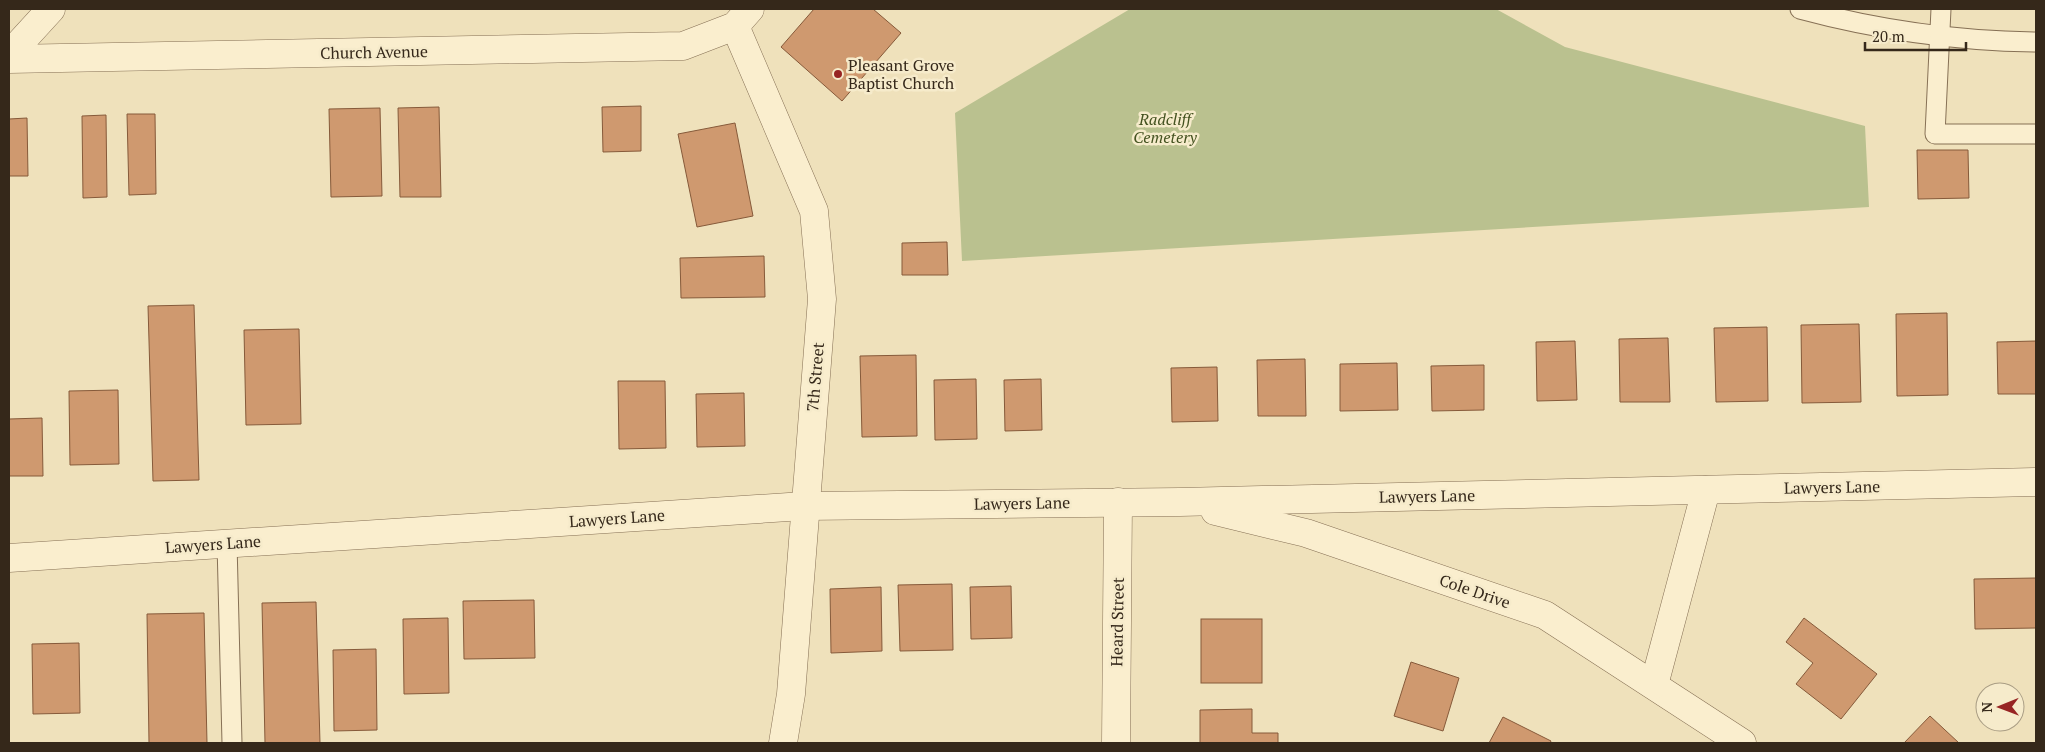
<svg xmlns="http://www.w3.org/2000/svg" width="2045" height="752" font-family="'PT Serif',serif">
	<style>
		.cemetery { fill: #bac18f }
		.building { fill: #cf996f; stroke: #865a3a }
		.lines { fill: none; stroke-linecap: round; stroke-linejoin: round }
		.lane-casing { stroke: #867055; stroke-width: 21 }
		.street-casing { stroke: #867055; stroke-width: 29 }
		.lane { stroke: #faeece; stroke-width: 19 }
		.street { stroke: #faeece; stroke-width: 28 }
		.poi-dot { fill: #972423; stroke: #f6ebcb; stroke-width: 2 }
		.labels { text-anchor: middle; stroke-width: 5; stroke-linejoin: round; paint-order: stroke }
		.street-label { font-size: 16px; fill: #35281a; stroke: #f6ebcb }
		.poi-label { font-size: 16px; fill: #35281a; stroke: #f6ebcb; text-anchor: start }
		.park-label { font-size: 16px; font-style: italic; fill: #445220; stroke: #f6ebcb }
	</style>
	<rect width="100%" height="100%" fill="#efe1bb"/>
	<path class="cemetery" d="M1130,9H1496L1565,47L1865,126L1869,207L962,261L955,113Z"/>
	<g class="building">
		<path d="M814,9H873L901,33L842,101L781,47Z"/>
		<path d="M641,106V151L603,152L602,107Z"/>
		<path d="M439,107L441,197H400L398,108Z"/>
		<path d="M380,108L382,196L331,197L329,109Z"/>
		<path d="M127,114H155L156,194L129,195Z"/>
		<path d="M106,115L107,197L83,198L82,116Z"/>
		<path d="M27,118L28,176H9V119Z"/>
		<path d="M735,123L753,216L697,227L678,134Z"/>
		<path d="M1917,150H1968L1969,198L1918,199Z"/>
		<path d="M947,242L948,275H902V243Z"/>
		<path d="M764,256L765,297L681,298L680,258Z"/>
		<path d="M194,305L199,480L153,481L148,306Z"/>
		<path d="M1947,313L1948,395L1897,396L1896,314Z"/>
		<path d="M1859,324L1861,402L1802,403L1801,325Z"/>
		<path d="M1767,327L1768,401L1716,402L1714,328Z"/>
		<path d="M299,329L301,424L246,425L244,330Z"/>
		<path d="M1668,338L1670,402H1620L1619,339Z"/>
		<path d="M1575,341L1577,400L1537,401L1536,342Z"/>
		<path d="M2036,341V394H1998L1997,342Z"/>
		<path d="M916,355L917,436L862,437L860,356Z"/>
		<path d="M1305,359L1306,416H1258L1257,360Z"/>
		<path d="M1397,363L1398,410L1340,411V364Z"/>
		<path d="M1484,365V410L1432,411L1431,366Z"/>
		<path d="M1217,367L1218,421L1172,422L1171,368Z"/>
		<path d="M976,379L977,439L935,440L934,380Z"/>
		<path d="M1041,379L1042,430L1005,431L1004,380Z"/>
		<path d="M618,381H665L666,448L619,449Z"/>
		<path d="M118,390L119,464L70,465L69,391Z"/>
		<path d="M744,393L745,446L697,447L696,394Z"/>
		<path d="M42,418L43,476H9V419Z"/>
		<path d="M2036,578V628L1975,629L1974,579Z"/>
		<path d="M952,584L953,650L900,651L898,585Z"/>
		<path d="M1011,586L1012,638L971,639L970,587Z"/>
		<path d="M881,587L882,651L831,653L830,589Z"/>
		<path d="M534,600L535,658L464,659L463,601Z"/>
		<path d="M316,602L320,743H265L262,603Z"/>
		<path d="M204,613L207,743H149L147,614Z"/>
		<path d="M448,618L449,693L404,694L403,619Z"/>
		<path d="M1804,618L1877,674L1841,719L1796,684L1813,663L1786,642Z"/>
		<rect x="1201" y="619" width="61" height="64"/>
		<path d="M79,643L80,713L33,714L32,644Z"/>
		<path d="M376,649L377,730L334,731L333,650Z"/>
		<path d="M1411,662L1459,678L1443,731L1394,716Z"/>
		<path d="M1252,709V733H1278V743H1200V710Z"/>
		<path d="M1930,716L1959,743H1904Z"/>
		<path d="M1503,717L1551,741L1550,743H1489Z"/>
	</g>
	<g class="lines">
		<g class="lane-casing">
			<g id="lane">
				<path d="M1800,9C1878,30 1956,41 2036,42"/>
				<path d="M1941,9L1935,134H2036"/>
				<path d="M227,543L232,743"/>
			</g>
		</g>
		<g class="street-casing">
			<g id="street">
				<path d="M735,26L814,211L822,299L791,694L783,743"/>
				<path d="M9,55L51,9"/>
				<path d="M9,59L683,46L735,26L750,9"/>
				<path d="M1215,511L1306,533L1545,615L1742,743"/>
				<path d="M9,558L804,506L1180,502L2036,482"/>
				<path d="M1654,685L1706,490"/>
				<path d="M1116,743L1118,502"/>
			</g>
		</g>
		<use href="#lane" class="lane"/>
		<use href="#street" class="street"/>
	</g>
	<circle class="poi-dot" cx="838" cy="74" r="5"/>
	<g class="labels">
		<g class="street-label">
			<text transform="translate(374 52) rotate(-1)" y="6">Church Avenue</text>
			<text transform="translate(815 377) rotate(-85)" y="6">7th Street</text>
			<text transform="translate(1832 487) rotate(-1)" y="6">Lawyers Lane</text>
			<text transform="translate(1427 496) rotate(-1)" y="6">Lawyers Lane</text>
			<text transform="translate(1022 503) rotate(-1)" y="6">Lawyers Lane</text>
			<text transform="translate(617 518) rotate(-4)" y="6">Lawyers Lane</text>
			<text transform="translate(213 544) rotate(-4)" y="6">Lawyers Lane</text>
			<text transform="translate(1475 591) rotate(19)" y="6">Cole Drive</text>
			<text transform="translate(1117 622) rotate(-89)" y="6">Heard Street</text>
		</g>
		<g class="poi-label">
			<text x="848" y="71">Pleasant Grove<tspan x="848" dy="18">Baptist Church</tspan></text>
		</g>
		<g class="park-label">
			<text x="1165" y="125">Radcliff<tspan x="1165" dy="18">Cemetery</tspan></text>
		</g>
	</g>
	<rect width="2045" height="752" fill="none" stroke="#35281a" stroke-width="20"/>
	<g transform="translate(2000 707) rotate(269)"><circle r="24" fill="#f6ebcb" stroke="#a99d84"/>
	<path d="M0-4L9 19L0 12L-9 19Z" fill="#972423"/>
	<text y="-8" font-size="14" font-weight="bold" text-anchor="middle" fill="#35281a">N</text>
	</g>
	<path d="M1865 42v8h101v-8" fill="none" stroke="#35281a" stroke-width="2.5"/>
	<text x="1872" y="42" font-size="15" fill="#35281a" stroke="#f6ebcb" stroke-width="4" paint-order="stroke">20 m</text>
</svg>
